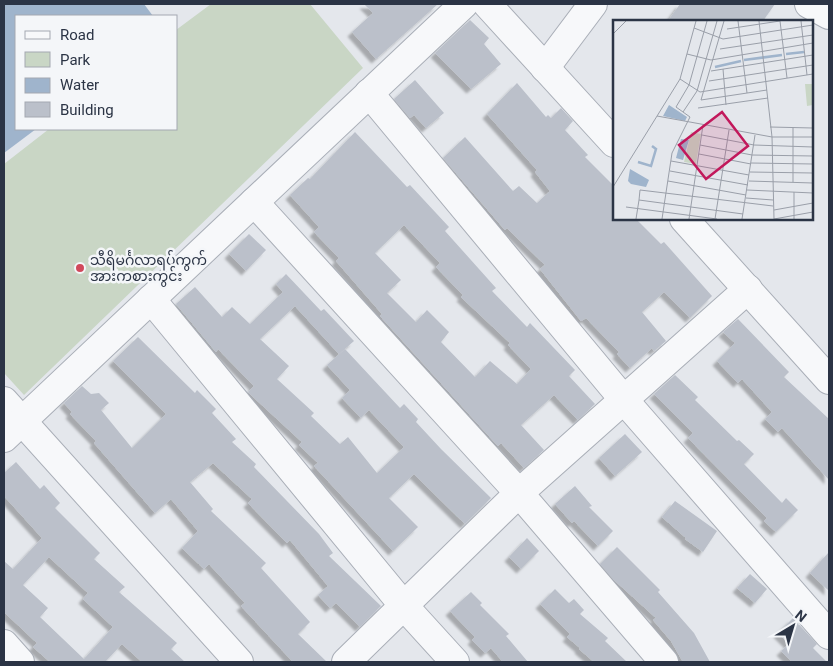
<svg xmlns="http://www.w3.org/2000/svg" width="833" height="666" font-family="Roboto,'Noto Sans Myanmar',sans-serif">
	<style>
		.green { fill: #c9d6c5 }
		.water { fill: #9fb4cc }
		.building { fill: #bbc0ca; fill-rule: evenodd; filter: url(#shadow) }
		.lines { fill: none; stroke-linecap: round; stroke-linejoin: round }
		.minor-casing { stroke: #a9aeb7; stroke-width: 30 }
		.minor { stroke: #f7f8fa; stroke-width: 28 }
		.poi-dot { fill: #d1495b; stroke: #f4f6f9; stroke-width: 2 }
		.labels { text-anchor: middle; stroke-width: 5; stroke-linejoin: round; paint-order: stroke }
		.poi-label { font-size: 14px; fill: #2b3445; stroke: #f4f6f9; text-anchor: start }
		.inset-river { fill: none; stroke: #9fb4cc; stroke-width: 2.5 }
		.inset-road { fill: none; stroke: #9a9fa9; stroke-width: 1 }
		.view { fill: #c2185b; fill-opacity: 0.15; stroke: #c2185b; stroke-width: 2.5 }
		.inset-edge { fill: none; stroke: #2b3445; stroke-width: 2.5 }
	</style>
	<defs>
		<filter id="shadow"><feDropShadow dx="-4.5" dy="4.5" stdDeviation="1" flood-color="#0004"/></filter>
	</defs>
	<rect width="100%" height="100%" fill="#e4e7ec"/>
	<path class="green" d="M211,4H310L363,68L24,395L4,373V164L49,129H176V30Z"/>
	<path class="water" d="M4,4H144L153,16H16V129H36L4,153Z"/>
	<g class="building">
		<path d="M364,4H438L376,59L352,32L373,13Z"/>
		<path d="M680,4H775L763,21H668Z"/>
		<path d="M470,20L489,38L484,44L501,64L471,89L435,53Z"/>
		<path d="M415,80L444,113L426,128L414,115L410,118L394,99Z"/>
		<path d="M517,83L546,117L548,115L551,118L561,108L573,121L565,130L588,155L585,157L614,186V219H636L661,244L664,242L712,296L690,318L664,292L642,312L666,341L654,351L652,348L630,368L617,354L619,352L586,318L581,321L540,269L545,265L507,228L505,230L443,158L465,137L513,191L519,186L537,203L550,191L535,172L537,170L487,114Z"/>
		<path d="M355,132L407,187L410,185L449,227L445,231L496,288L492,291L527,327L530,323L575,370L569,376L595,404L578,420L554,395L521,425L544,450L524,468L501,443L498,446L380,316L382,314L336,261L339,258L314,232L319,227L290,195L308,178L310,179ZM404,225L440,263L436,267L463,295L461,297L510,343L508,345L531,369L517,384L490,361L475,377L441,342L449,332L427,310L416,322L387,293L401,280L375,253Z"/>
		<path d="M249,234L266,250L246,271L229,254Z"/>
		<path d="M286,274L321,311L324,309L354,341L339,354L295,306L260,339L289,366L277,379L314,413L311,416L340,444L348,437L377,473L404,447L369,410L361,418L342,398L350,390L327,365L345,349L400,408L404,404L418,419L416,422L441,449L491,498L465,524L414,474L389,498L418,527L393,551L314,466L318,463L299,445L302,442L250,394L248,392L254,386L218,349L216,352L176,304L195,287L222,317L232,307L250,324L283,292L276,284Z"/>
		<path d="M738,319L789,372L784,377L829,419V480L782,428L778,432L765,419L772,412L742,379L738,383L717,361L735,343L723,332Z"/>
		<path d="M138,337L195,393L197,390L216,409L212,413L236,439L232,442L256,464L254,467L319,534L333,553L329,556L381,606L360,627L336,603L330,608L318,595L328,586L290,540L287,543L248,503L252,499L213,463L190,482L213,509L211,511L266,563L261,568L310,622L298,634L327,662H293L241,606L245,603L209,564L204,569L182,548L198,531L171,499L155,513L94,443L96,441L70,414L72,412L64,403L82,386L91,394L99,393L109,403L101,410L132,448L166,414L113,361Z"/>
		<path d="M675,375L698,397L695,400L737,441L739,440L754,454L744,464L782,503L786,498L798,510L776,532L764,521L767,518L688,438L693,433L654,394Z"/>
		<path d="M625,434L642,452L615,476L599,458Z"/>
		<path d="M16,462L40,489L44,485L60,503L55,508L100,553L94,559L125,587L119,592L177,643L171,649L185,662H142L122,644L105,662H50L33,647L37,643L4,612V561L13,569L42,538L4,496V473ZM49,557L88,593L83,599L113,627L84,659L40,617L48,608L23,585Z"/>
		<path d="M575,486L592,506L589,507L613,531L598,546L574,521L572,523L555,504Z"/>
		<path d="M675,501L717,531L703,552L685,539L686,538L662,517Z"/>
		<path d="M527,538L539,551L521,569L509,557Z"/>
		<path d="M617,547L660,590L658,592L694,633L710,662H683L671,641L653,620L656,618L613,579L600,564Z"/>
		<path d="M829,552V591L810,573Z"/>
		<path d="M750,574L767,589L755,603L737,588Z"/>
		<path d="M555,589L569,603L574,599L584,610L580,614L608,638L605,641L627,662H594L579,649L580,648L567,637L570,634L540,604Z"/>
		<path d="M471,592L482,603L480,605L509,634L506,636L528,662H503L491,648L485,653L472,640L475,637L450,611Z"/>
		<path d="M793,618L817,644L813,648L827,662H792L781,651L789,644L778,633Z"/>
	</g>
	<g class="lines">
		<g class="minor-casing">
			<g id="minor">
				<path d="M487,4L614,143"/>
				<path d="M809,4L829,15"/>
				<path d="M545,68L593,4"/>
				<path d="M369,93L624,400L829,635"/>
				<path d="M254,202L519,493L664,662"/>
				<path d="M684,219L829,380"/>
				<path d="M151,299L404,606L455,662"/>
				<path d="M4,401L239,662"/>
				<path d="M4,438L464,4"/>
				<path d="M4,644L20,662"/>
				<path d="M346,662L519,493L748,289"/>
			</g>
		</g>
		<use href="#minor" class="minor"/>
	</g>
	<circle class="poi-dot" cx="80" cy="268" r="5"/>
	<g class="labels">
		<g class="poi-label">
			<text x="90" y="265">သီရိမင်္ဂလာရပ်ကွက်<tspan x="90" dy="16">အားကစားကွင်း</tspan></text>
		</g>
	</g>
	<g transform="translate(613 20)">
		<rect width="200" height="200" fill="#e4e7ec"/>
		<path d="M192,64H200V85L194,86ZM78,112L88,114L83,144L71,142Z" fill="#c9d6c5"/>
		<path d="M56,85L74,97L72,101L50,96ZM68,119L76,120L70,140L63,138ZM17,149L36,160L33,167L18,164L15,161Z" fill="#9fb4cc"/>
		<path class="inset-river" d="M173,34L191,32M131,40L169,35M102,47L128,41M25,142L38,146L43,129L39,126"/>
		<path class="inset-road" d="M111,1L88,80L154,70M125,1L134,73M146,1L159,117L161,199M188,1L194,55M81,8L110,19L200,5M114,9L167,1L174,58M0,14L13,1M107,29L200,15M74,34L98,40L200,23M110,49L113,85M98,51L200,35M67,59L87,72L200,54M96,61L200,45M85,88L155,78M70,92L84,71L104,1M44,96L159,117H200M157,107L200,108M180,107V162M89,115L141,125L200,127M87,125L139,135L200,136M86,134L138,144M58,141L136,155M138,143L200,144M57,151L135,165M137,152L200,153M55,161L133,175M136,161L200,163M0,167L67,59L83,1M134,170L200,173M181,172V199M133,178L160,180M13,187L104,199M161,190L200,183M130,194L26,180L27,170L160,186M23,199L26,180M49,199L59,133L77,97L63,87L76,65L94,1M76,199L90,105M102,199L116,110M129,199L142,115M161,199L200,192"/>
		<path class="view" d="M109,92L135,126L93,159L66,125Z"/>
		<rect width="200" height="200" class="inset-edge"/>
	</g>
	<rect width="833" height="666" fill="none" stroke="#2b3445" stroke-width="10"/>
	<rect x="15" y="15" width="162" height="115" fill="#f4f6f9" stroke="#a4a8b1"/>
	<rect x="25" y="31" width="25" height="8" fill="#f7f8fa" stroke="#a4a8b1"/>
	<text x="60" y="40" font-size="15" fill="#2b3445">Road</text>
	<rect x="25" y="52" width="25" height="15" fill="#c9d6c5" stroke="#a4a8b1"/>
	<text x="60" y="65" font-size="15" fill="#2b3445">Park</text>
	<rect x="25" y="78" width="25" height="15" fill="#9fb4cc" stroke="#a4a8b1"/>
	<text x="60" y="90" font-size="15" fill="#2b3445">Water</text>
	<rect x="25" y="102" width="25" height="15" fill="#bbc0ca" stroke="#a4a8b1"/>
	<text x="60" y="115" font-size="15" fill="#2b3445">Building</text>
	<g transform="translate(793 626) rotate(38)" stroke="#f4f6f9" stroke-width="4" paint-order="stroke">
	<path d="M0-4L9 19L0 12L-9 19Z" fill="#2b3445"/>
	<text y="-8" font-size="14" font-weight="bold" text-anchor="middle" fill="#2b3445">N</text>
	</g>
</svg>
